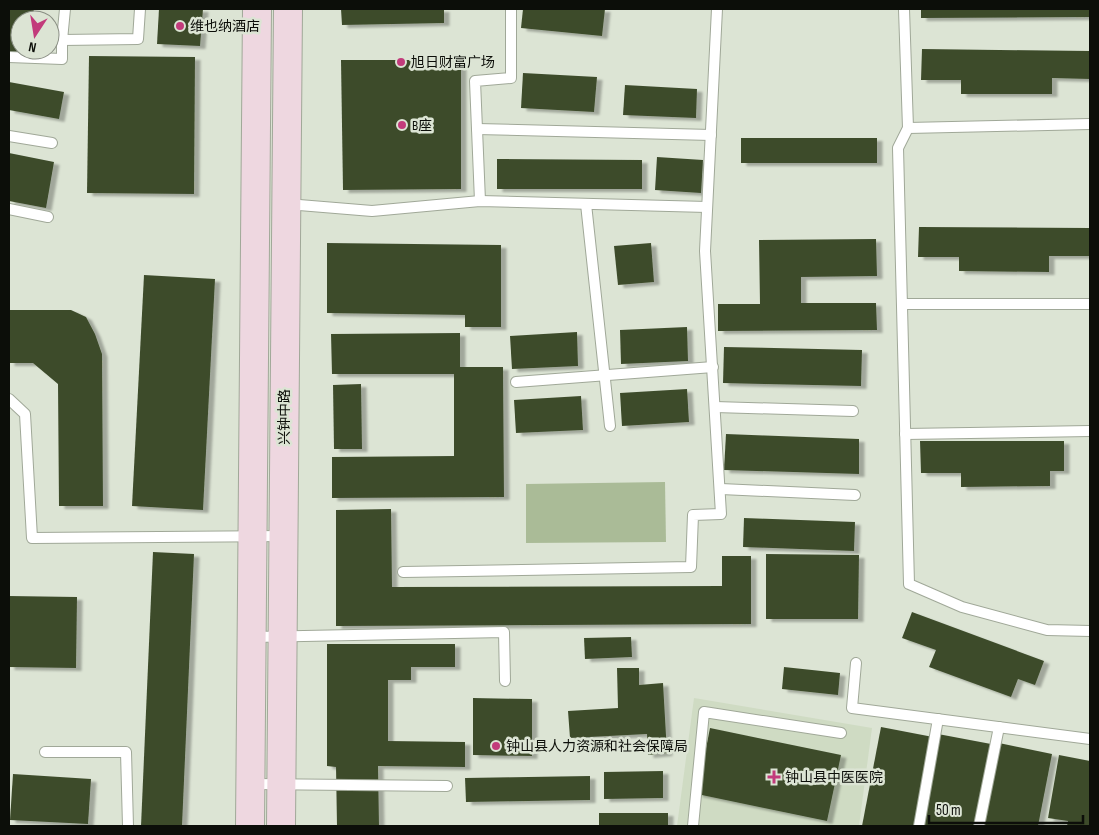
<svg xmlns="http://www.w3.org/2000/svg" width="1099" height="835" font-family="'Sofia Sans Condensed','Noto Sans SC',sans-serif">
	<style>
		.built { fill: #cfdbc3 }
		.green { fill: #aabb97 }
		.building { fill: #3e4c2c; filter: url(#shadow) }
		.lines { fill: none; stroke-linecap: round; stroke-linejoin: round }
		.lane-casing { stroke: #a0a898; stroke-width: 12 }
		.secondary-casing { stroke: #a0a898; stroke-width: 30 }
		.lane { stroke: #fff; stroke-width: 10 }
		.secondary { stroke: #eed7e0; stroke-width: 28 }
		.poi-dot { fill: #c23b7b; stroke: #dce4d4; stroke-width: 2 }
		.labels { text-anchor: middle; stroke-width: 5; stroke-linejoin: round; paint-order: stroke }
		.poi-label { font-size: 14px; fill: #0c0e09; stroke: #dce4d4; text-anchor: start }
		.street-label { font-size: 14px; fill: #0c0e09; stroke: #dce4d4 }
	</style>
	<defs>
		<filter id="shadow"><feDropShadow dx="5.5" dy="3" stdDeviation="1" flood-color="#0004"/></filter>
	</defs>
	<rect width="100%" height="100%" fill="#dce4d4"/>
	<path class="built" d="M694,698L872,728L859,826H677Z"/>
	<path class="green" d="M665,482L666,542L526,543V484Z"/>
	<g class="building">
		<path d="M9,9H34L32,20H20V50H27L26,57L9,54Z"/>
		<path d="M159,9H203L200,46L157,44Z"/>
		<path d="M341,9H444V23L342,25Z"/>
		<path d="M523,9H605L602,36L521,28Z"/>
		<path d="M921,9H1090V17L921,18Z"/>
		<path d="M922,49L1090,51V79L1052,78V94H961V80H921Z"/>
		<path d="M89,56L195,57L194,194L87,193Z"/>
		<path d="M341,60H461V189L343,190Z"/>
		<path d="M523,73L597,77L594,112L521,108Z"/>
		<path d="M9,82L64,92L59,119L9,110Z"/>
		<path d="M625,85L697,89L696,118L623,115Z"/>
		<rect x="741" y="138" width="136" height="25"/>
		<path d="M9,153L54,162L46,208L9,201Z"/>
		<path d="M657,157L703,160L701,193L655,190Z"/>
		<path d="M497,159L642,160V189H497Z"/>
		<path d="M919,227L1090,228V256H1049V272L959,271V257H918Z"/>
		<path d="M876,239L877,276L801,277V303H876L877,330L718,331V304H760L759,240Z"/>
		<path d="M327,243L501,245V327H465V315L327,313Z"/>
		<path d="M651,243L654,282L618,285L614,246Z"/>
		<path d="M144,275L215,279L203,510L132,506Z"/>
		<path d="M9,310H71L86,317L95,334L102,354L103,506H59L58,384L33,363H9Z"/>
		<path d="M687,327L688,361L621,364L620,330Z"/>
		<path d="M577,332L578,366L512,369L510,336Z"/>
		<path d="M460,333V367H503L504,497L332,498V457L454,456V374H332L331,334Z"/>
		<path d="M724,347L862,350L861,386L723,383Z"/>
		<path d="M361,384L362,449H334L333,385Z"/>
		<path d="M687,389L689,422L622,426L620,393Z"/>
		<path d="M581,396L583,430L516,433L514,400Z"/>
		<path d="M726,434L859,439V474L724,470Z"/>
		<path d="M920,441H1064V471H1050V486L961,487V473H921Z"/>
		<path d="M391,509L392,587L722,586V556H751V624L336,626V510Z"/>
		<path d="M744,518L855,522L854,551L743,547Z"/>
		<path d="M153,552L194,554L182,826H141Z"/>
		<path d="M766,554L859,555L858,619H766Z"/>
		<path d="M9,596L77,597L76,668L9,667Z"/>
		<path d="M912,612L1044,661L1035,685L1018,679L1011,697L929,667L936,650L902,638Z"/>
		<path d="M631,637L632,657L585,659L584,638Z"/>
		<path d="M327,644H455V667H411V680H388V741L465,742V767L378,766L379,826H337L336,767L327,766Z"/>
		<path d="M784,667L840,673L838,695L782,689Z"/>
		<path d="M617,668H639V685L663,683L667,753L648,755L647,734L570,738L568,711L618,708Z"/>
		<path d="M473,698L532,699V756L473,755Z"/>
		<path d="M881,727L933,737L916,826H862Z"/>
		<path d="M710,728L841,755L827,821L697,794Z"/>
		<path d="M938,734L991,744L975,826H921Z"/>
		<path d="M999,743L1052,754L1038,826H983Z"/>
		<path d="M1059,755L1090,761V826H1067L1068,821L1048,818Z"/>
		<path d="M663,771V798L604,799V772Z"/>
		<path d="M13,774L91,779L88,824L10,820Z"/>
		<path d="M590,776V800L466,802L465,778Z"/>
		<rect x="599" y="813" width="69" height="13"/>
	</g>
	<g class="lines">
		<g class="lane-casing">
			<g id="lane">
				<path d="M65,9L62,40L138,39L140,9"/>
				<path d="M904,9L908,128"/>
				<path d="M9,57L62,59V40"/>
				<path d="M1090,124L908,128L898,148L909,584L962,607L1047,630L1090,631"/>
				<path d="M477,129L711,135"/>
				<path d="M9,136L52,143"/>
				<path d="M480,201L475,81L511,78V9"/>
				<path d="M287,204L372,211L480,201L707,207"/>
				<path d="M586,204L610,426"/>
				<path d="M9,209L48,217"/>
				<path d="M902,304H1090"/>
				<path d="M516,382L713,367"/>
				<path d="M9,399L25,414L32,538L283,536"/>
				<path d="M715,407L853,411"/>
				<path d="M905,434L1090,431"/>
				<path d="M721,489L855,495"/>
				<path d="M403,572L691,567L693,515L721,514L705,251L717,9"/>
				<path d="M253,637L504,632L505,681"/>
				<path d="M856,663L852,708L1090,739"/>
				<path d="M45,752H126L128,826"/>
				<path d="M251,784L447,786"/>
				<path d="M693,826L704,712L841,733"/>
				<path d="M919,826L938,719"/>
				<path d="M979,826L999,727"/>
			</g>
		</g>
		<g class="secondary-casing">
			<g id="secondary">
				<path d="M250,826L257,9"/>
				<path d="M281,826L288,9"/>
			</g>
		</g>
		<use href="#lane" class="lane"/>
		<use href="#secondary" class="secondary"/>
	</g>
	<g class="poi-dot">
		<circle cx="180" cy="26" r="5"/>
		<circle cx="401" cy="62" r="5"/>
		<circle cx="402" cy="125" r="5"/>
		<circle cx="496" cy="746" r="5"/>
		<path d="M771.5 769.5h5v5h5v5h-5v5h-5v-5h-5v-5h5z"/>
	</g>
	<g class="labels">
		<g class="poi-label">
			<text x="190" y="31">维也纳酒店</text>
			<text x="411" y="67">旭日财富广场</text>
			<text x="412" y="130">B座</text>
			<text x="506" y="751">钟山县人力资源和社会保障局</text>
			<text x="785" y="782">钟山县中医医院</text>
		</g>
		<g class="street-label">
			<text transform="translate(284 417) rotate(-90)" y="5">兴钟中路</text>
		</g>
	</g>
	<rect width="1099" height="835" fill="none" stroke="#0c0e09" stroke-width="20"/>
	<g transform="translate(35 35) rotate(192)"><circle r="24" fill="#dce4d4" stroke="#898e83"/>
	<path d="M0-4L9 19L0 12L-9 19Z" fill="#c23b7b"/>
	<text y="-8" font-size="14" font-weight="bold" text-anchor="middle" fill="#0c0e09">N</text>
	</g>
	<path d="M929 815v8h154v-8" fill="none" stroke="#0c0e09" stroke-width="2.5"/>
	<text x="936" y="815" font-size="15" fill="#0c0e09" stroke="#dce4d4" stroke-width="4" paint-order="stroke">50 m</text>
</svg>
